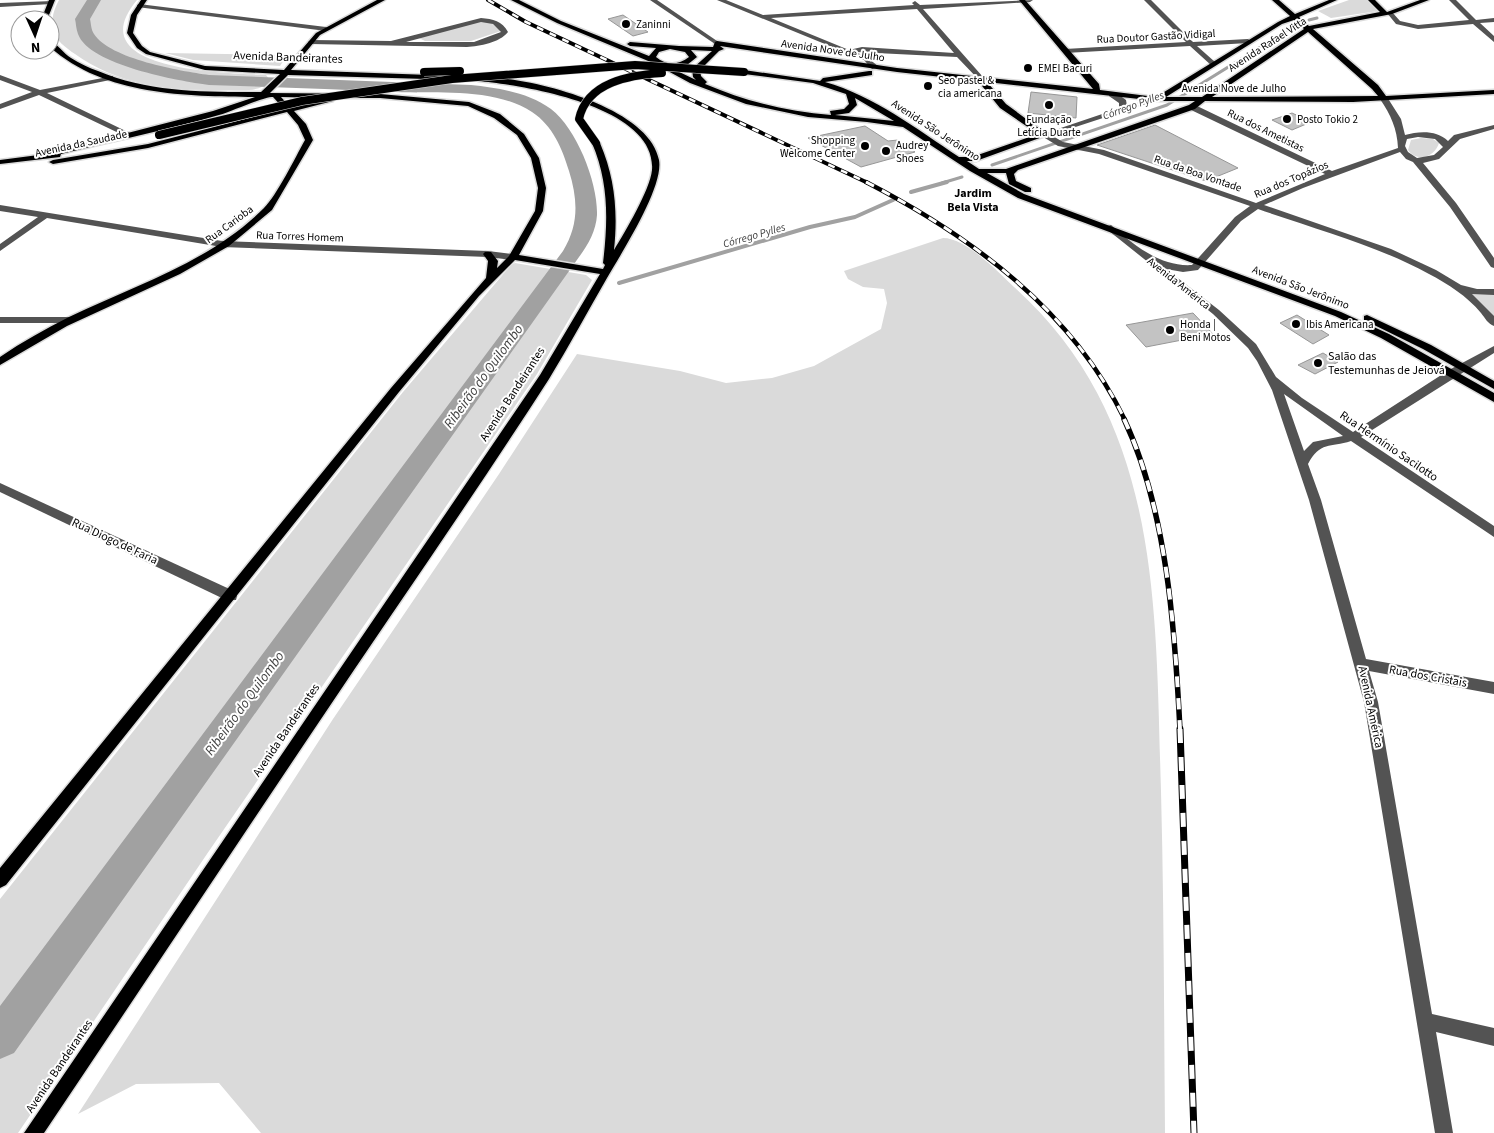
<svg xmlns="http://www.w3.org/2000/svg" width="1494" height="1133" font-family="'Source Sans 3',sans-serif">
	<style>
		.green { fill: #dadada }
		.lines { fill: none; stroke-linecap: round; stroke-linejoin: round }
		.stream-far1 { stroke: #a1a1a1; stroke-width: 3 }
		.stream { stroke: #a1a1a1; stroke-width: 4 }
		.river { fill: #a1a1a1; fill-rule: evenodd }
		.building { fill: #c3c3c3; stroke: #979797 }
		.major-casing { stroke: #dbdbdb; stroke-width: 3 }
		.minor { fill: #535353; fill-rule: evenodd }
		.major { fill: #000; fill-rule: evenodd }
		.rail-far3-casing { stroke: #000; stroke-width: 4 }
		.rail-far2-casing { stroke: #000; stroke-width: 4.5 }
		.rail-far1-casing { stroke: #000; stroke-width: 5.5 }
		.rail-casing { stroke: #000; stroke-width: 7 }
		.rail-far3 { stroke: #fff; stroke-width: 2.5; stroke-dasharray: 7; stroke-linecap: butt }
		.rail-far2 { stroke: #fff; stroke-width: 3; stroke-dasharray: 9; stroke-linecap: butt }
		.rail-far1 { stroke: #fff; stroke-width: 4; stroke-dasharray: 11; stroke-linecap: butt }
		.rail { stroke: #fff; stroke-width: 5; stroke-dasharray: 14; stroke-linecap: butt }
		.major-bridge-casing { stroke: #dbdbdb; stroke-width: 9; stroke-linecap: butt }
		.major-bridge { stroke: #000; stroke-width: 8 }
		.poi-dot { fill: #000; stroke: #fff; stroke-width: 2 }
		.labels { text-anchor: middle; stroke-width: 4; stroke-linejoin: round; paint-order: stroke }
		.far-poi-label { font-size: 11px; fill: #000; stroke: #fff; text-anchor: start }
		.far-street-label { font-size: 11px; fill: #000; stroke: #fff }
		.far-water-label { font-size: 11px; font-style: italic; fill: #424242; stroke: #fff }
		.street-label { font-size: 12px; fill: #000; stroke: #fff }
		.far-quarter-label { font-size: 12px; font-weight: bold; fill: #000; stroke: #fff }
		.poi-label { font-size: 12px; fill: #000; stroke: #fff; text-anchor: start }
		.water-label { font-size: 14px; font-style: italic; fill: #424242; stroke: #fff }
	</style>
	<rect width="100%" height="100%" fill="#fff"/>
	<g class="green">
		<path d="M59,0H137C77,72 228,73 266,75L270,80C261,93 241,90 227,90C174,91 119,86 75,54C66,48 55,40 53,29C51,19 54,9 59,0Z"/>
		<path d="M1349,0H1367L1378,11L1331,18L1318,11Z"/>
		<path d="M475,22H490L501,31L471,41H425L419,38Z"/>
		<path d="M165,53L287,55L280,66L193,60Z"/>
		<path d="M1421,138L1433,139L1439,143C1435,157 1417,163 1408,150L1411,140Z"/>
		<path d="M943,238C966,238 997,271 1014,287C1163,421 1155,607 1161,791C1164,905 1164,1019 1165,1133H261L219,1083L136,1084L78,1114L333,719L499,474L577,354L680,371L726,383L772,378L814,366L881,329L887,303L884,289L863,287L848,279L844,271Z"/>
		<path d="M515,263L586,275L592,280L537,374L209,851L18,1133H0V899L403,392L511,265Z"/>
		<path d="M1465,289L1494,293V321Z"/>
	</g>
	<g class="lines">
		<g class="stream-far1">
			<path d="M1309,20L1317,18"/>
			<path d="M992,165L1167,105L1296,25"/>
			<path d="M942,183L962,177"/>
		</g>
		<g class="stream">
			<path d="M911,192L947,182"/>
			<path d="M619,283L810,227L855,217L893,200"/>
		</g>
		<path class="river" d="M87,0H101L90,19C91,23 91,30 94,34C110,59 180,71 209,75L471,85C498,88 528,92 551,109C577,129 598,183 597,215C596,231 588,245 579,257L14,1053L0,1059V1006L563,251C579,225 578,200 569,171C562,148 553,126 532,112C493,87 438,94 395,92C333,89 271,87 209,85C179,81 89,65 78,34C76,29 76,23 75,19Z"/>
	</g>
	<g class="building">
		<path d="M623,15L648,32L633,36L608,19Z"/>
		<path d="M1031,92L1077,97L1076,118L1028,113Z"/>
		<path d="M1292,113L1311,122L1292,130L1272,120Z"/>
		<path d="M1155,125L1238,168L1206,181L1097,145Z"/>
		<path d="M865,126L888,141L898,140L915,152L861,167L808,138Z"/>
		<path d="M1193,313L1213,334L1146,347L1126,325Z"/>
		<path d="M1297,315L1329,335L1313,344L1280,323Z"/>
		<path d="M1323,353L1338,362L1315,374L1298,365Z"/>
	</g>
	<g class="lines">
		<g class="major-casing">
			<g id="major">
				<path d="M49,0H55L47,20H41Z"/>
				<path d="M141,0H147L137,15L133,33L142,46L150,52L205,66L284,70L316,33L377,0H385L320,35L291,70L458,76L462,78L461,80L288,75L270,93L380,94L469,102L500,114L524,134L539,158L546,188L543,211L519,255L603,269L605,265L603,263C608,221 609,183 592,143L596,141L600,143C615,178 618,212 614,250C625,232 650,190 652,170C657,106 523,85 478,81L474,79L475,77C523,75 649,105 659,160C664,187 622,252 607,278C588,311 569,346 549,379C475,494 396,607 319,722C227,859 136,996 44,1133H24L540,375L600,274L515,260L479,296L399,392L6,885L0,888V868L391,388L486,278L488,261L483,254L485,252H491L498,261L497,268L509,256L535,211L538,188L531,158L517,135L494,118L468,106L380,98H333V101L294,111L306,124L313,140L272,210L229,246L180,274L67,326L0,365V357C22,342 45,329 69,317C136,285 210,262 264,208C277,195 295,158 305,140L298,125L287,112L148,148L53,164L49,162L53,160L148,144L284,109L273,97C262,97 233,111 219,115C167,130 113,141 61,154L60,157L0,164V160L46,154L213,111L255,97C186,96 105,96 50,47V41C58,44 63,53 71,58C79,63 89,68 98,71C150,93 207,92 261,92L280,74L205,70L146,54L137,48L127,33L131,15ZM281,97L327,98L290,107Z"/>
				<path d="M511,0H519L561,21L649,56L656,48L630,46L627,44L630,42L679,46L713,47L715,42L717,41L897,68L1093,89L1019,0H1025L1099,84L1100,90L1156,97L1278,22L1290,16L1272,0H1279L1295,14L1329,0H1337L1299,17L1309,26L1380,12L1368,0H1375L1387,12L1420,0H1429L1392,14L1313,29L1378,85L1386,96L1494,90V94L1353,102L1205,101L1195,109L1018,170L1014,174L1016,181L1031,188V192H1025L1009,184L1006,173H987L1024,194L1341,312L1389,334L1494,393V402L1381,338L1335,316L1018,198L970,171L903,127L867,122L808,117L746,104L690,83L653,63L557,23ZM1294,20L1304,29L1202,97H1166L1282,24ZM1308,32L1372,89L1378,96L1212,97ZM720,46L897,72L978,81L1000,108L1038,134L972,157H959C917,129 874,96 825,82L872,75V71H869L823,78L820,81L744,70L740,72L744,74L813,83L846,94L849,104L844,109L830,111L831,115C787,112 745,101 705,84L707,82L701,76L700,70L719,51L724,49ZM670,49L685,52L689,57C679,65 666,66 656,57L659,52ZM691,50L712,51L692,69L693,77L696,80L671,68L687,65L697,57ZM987,82L1157,101H1195L1189,105L1006,169H979L967,161H976L1048,135L1006,104ZM855,98L894,121L835,115L849,113L857,105Z"/>
				<path d="M1367,315L1431,345L1494,381V389L1423,349L1364,320V316Z"/>
			</g>
		</g>
		<g class="minor">
			<path d="M650,0H657L720,43L715,44Z"/>
			<path d="M717,0H726L763,15L914,5L912,3L915,1L920,5L1033,0L1030,2L923,9L983,77V81H980L957,57L856,52L868,58L879,67L872,69L864,60ZM917,9L954,53L862,47L849,50L771,18Z"/>
			<path d="M1144,0H1151L1193,42L1248,39L1251,41L1248,43L1197,46L1215,62L1216,64L1212,66L1190,46L1065,53L1062,51L1065,49L1186,42Z"/>
			<path d="M1449,0H1456L1476,20L1494,18V22L1480,23L1494,36V42L1473,24L1418,29L1396,24L1387,13L1392,12L1400,21L1418,25L1469,20Z"/>
			<path d="M53,1L51,4L0,7V3Z"/>
			<path d="M139,4L326,27L329,29L326,31L137,7V5Z"/>
			<path d="M481,18C493,19 502,21 508,32C499,43 480,46 467,47L311,44L308,42L311,40L391,41ZM481,22L493,24L501,32L474,42H406Z"/>
			<path d="M0,75L40,90L113,76V80H110L47,93L134,135L127,137L39,95L0,109V104L32,92L0,80Z"/>
			<path d="M1109,92H1115L1126,100L1127,106L1157,97L1161,99L1051,135L1063,142L1104,150L1256,203L1325,174L1189,109V105H1195L1332,171L1398,148C1397,129 1391,115 1380,99L1381,97H1387L1401,119L1405,135C1419,131 1437,130 1448,141L1454,135L1494,125V129L1460,139L1439,159L1423,163L1456,203L1494,258V268L1491,267L1450,207L1413,162L1406,159L1400,152L1303,188L1264,205L1391,249L1436,270L1461,285L1477,289H1494V295L1472,294L1494,316V326C1488,324 1485,318 1481,313C1467,296 1448,284 1429,274C1376,245 1315,229 1258,209L1241,221L1198,270L1183,272L1166,269L1219,310L1256,344L1276,377L1302,398L1353,432L1449,370L1494,346V353L1361,437L1494,526V537L1351,441C1330,448 1320,441 1308,464L1321,500L1366,659L1494,682V694L1369,671L1378,702L1432,1014L1494,1028V1046L1436,1032L1453,1133H1435L1364,702L1309,500L1272,390L1257,361L1248,348L1213,314L1104,227L1111,225C1134,245 1160,267 1192,265L1235,217L1250,206L1099,154L1058,146L1040,135L1117,109L1119,107V103L1109,96ZM1418,137L1435,139L1443,147L1434,155L1417,158L1408,152L1405,146L1407,139ZM1284,394L1343,436L1313,442L1304,451Z"/>
			<path d="M0,205L222,241L488,251L513,254L518,257L513,260L488,257L222,247L47,218L0,251V244L38,217L0,211Z"/>
			<path d="M0,317H71L76,320L71,323H0Z"/>
			<path d="M0,483L236,592L237,596L236,600H226L0,492Z"/>
		</g>
		<use href="#major" class="major"/>
		<g class="rail-far3-casing">
			<path id="rail-far3" d="M488,0L526,22L868,183"/>
		</g>
		<g class="rail-far2-casing">
			<path id="rail-far2" d="M866,182C972,237 1072,310 1125,420"/>
		</g>
		<g class="rail-far1-casing">
			<path id="rail-far1" d="M1124,419C1167,510 1175,630 1180,730"/>
		</g>
		<g class="rail-casing">
			<path id="rail" d="M1180,729L1194,1133"/>
		</g>
		<use href="#rail-far3" class="rail-far3"/>
		<use href="#rail-far2" class="rail-far2"/>
		<use href="#rail-far1" class="rail-far1"/>
		<use href="#rail" class="rail"/>
		<g class="major-bridge-casing">
			<g id="major-bridge">
				<path d="M424,72L460,71"/>
				<path d="M159,135L302,101L452,79L635,65L744,72"/>
				<path d="M596,143L579,119C587,82 630,75 662,73"/>
			</g>
		</g>
		<use href="#major-bridge" class="major-bridge"/>
	</g>
	<g class="poi-dot">
		<circle cx="626" cy="24" r="5"/>
		<circle cx="1028" cy="68" r="5"/>
		<circle cx="928" cy="86" r="5"/>
		<circle cx="1049" cy="105" r="5"/>
		<circle cx="1287" cy="119" r="5"/>
		<circle cx="865" cy="146" r="5"/>
		<circle cx="886" cy="151" r="5"/>
		<circle cx="1296" cy="324" r="5"/>
		<circle cx="1170" cy="330" r="5"/>
		<circle cx="1318" cy="363" r="5"/>
	</g>
	<g class="labels">
		<g class="far-poi-label">
			<text x="636" y="28">Zaninni</text>
			<text x="1038" y="72">EMEI Bacuri</text>
			<text x="938" y="84">Seo pastel &amp;<tspan x="938" dy="13">cia americana</tspan></text>
			<text x="1049" y="123" text-anchor="middle">Fundação<tspan x="1049" dy="13">Letícia Duarte</tspan></text>
			<text x="1297" y="123">Posto Tokio 2</text>
			<text x="855" y="144" text-anchor="end">Shopping<tspan x="855" dy="13">Welcome Center</tspan></text>
			<text x="896" y="149">Audrey<tspan x="896" dy="13">Shoes</tspan></text>
			<text x="1180" y="328">Honda |<tspan x="1180" dy="13">Beni Motos</tspan></text>
			<text x="1306" y="328">Ibis Americana</text>
		</g>
		<g class="far-street-label">
			<text transform="translate(1156 36) rotate(-3)" y="4">Rua Doutor Gastão Vidigal</text>
			<text transform="translate(1267 44) rotate(-33)" y="4">Avenida Rafael Vitta</text>
			<text transform="translate(833 50) rotate(8)" y="4">Avenida Nove de Julho</text>
			<text x="1234" y="92">Avenida Nove de Julho</text>
			<text transform="translate(936 130) rotate(33)" y="4">Avenida São Jerônimo</text>
			<text transform="translate(1266 130) rotate(26)" y="4">Rua dos Ametistas</text>
			<text transform="translate(81 143) rotate(-12)" y="4">Avenida da Saudade</text>
			<text transform="translate(1198 173) rotate(19)" y="4">Rua da Boa Vontade</text>
			<text transform="translate(1291 179) rotate(-23)" y="4">Rua dos Topázios</text>
			<text transform="translate(229 224) rotate(-36)" y="4">Rua Carioba</text>
			<text transform="translate(300 236) rotate(2)" y="4">Rua Torres Homem</text>
			<text transform="translate(1179 283) rotate(38)" y="4">Avenida América</text>
			<text transform="translate(1301 287) rotate(21)" y="4">Avenida São Jerônimo</text>
		</g>
		<g class="far-water-label">
			<text transform="translate(1133 105) rotate(-20)" y="4">Córrego Pylles</text>
			<text transform="translate(754 235) rotate(-16)" y="4">Córrego Pylles</text>
		</g>
		<g class="street-label">
			<text transform="translate(288 57) rotate(2)" y="4">Avenida Bandeirantes</text>
			<text transform="translate(512 394) rotate(-57)" y="4">Avenida Bandeirantes</text>
			<text transform="translate(1389 446) rotate(34)" y="4">Rua Hermínio Sacilotto</text>
			<text transform="translate(115 541) rotate(25)" y="4">Rua Diogo de Faria</text>
			<text transform="translate(1428 676) rotate(10)" y="4">Rua dos Cristais</text>
			<text transform="translate(1371 707) rotate(78)" y="4">Avenida América</text>
			<text transform="translate(286 730) rotate(-56)" y="4">Avenida Bandeirantes</text>
			<text transform="translate(59 1066) rotate(-56)" y="4">Avenida Bandeirantes</text>
		</g>
		<g class="far-quarter-label">
			<text x="973" y="197">Jardim<tspan x="973" dy="14">Bela Vista</tspan></text>
		</g>
		<g class="poi-label">
			<text x="1328" y="360">Salão das<tspan x="1328" dy="14">Testemunhas de Jeiová</tspan></text>
		</g>
		<g class="water-label">
			<text transform="translate(483 376) rotate(-54)" y="5">Ribeirão do Quilombo</text>
			<text transform="translate(244 703) rotate(-54)" y="5">Ribeirão do Quilombo</text>
		</g>
	</g>
	<g transform="translate(35 35) rotate(177)"><circle r="24" fill="#ffffff" stroke="#999999"/>
	<path d="M0-4L9 19L0 12L-9 19Z" fill="#000000"/>
	<text y="-8" font-size="14" font-weight="bold" text-anchor="middle" fill="#000000">N</text>
	</g>
</svg>
